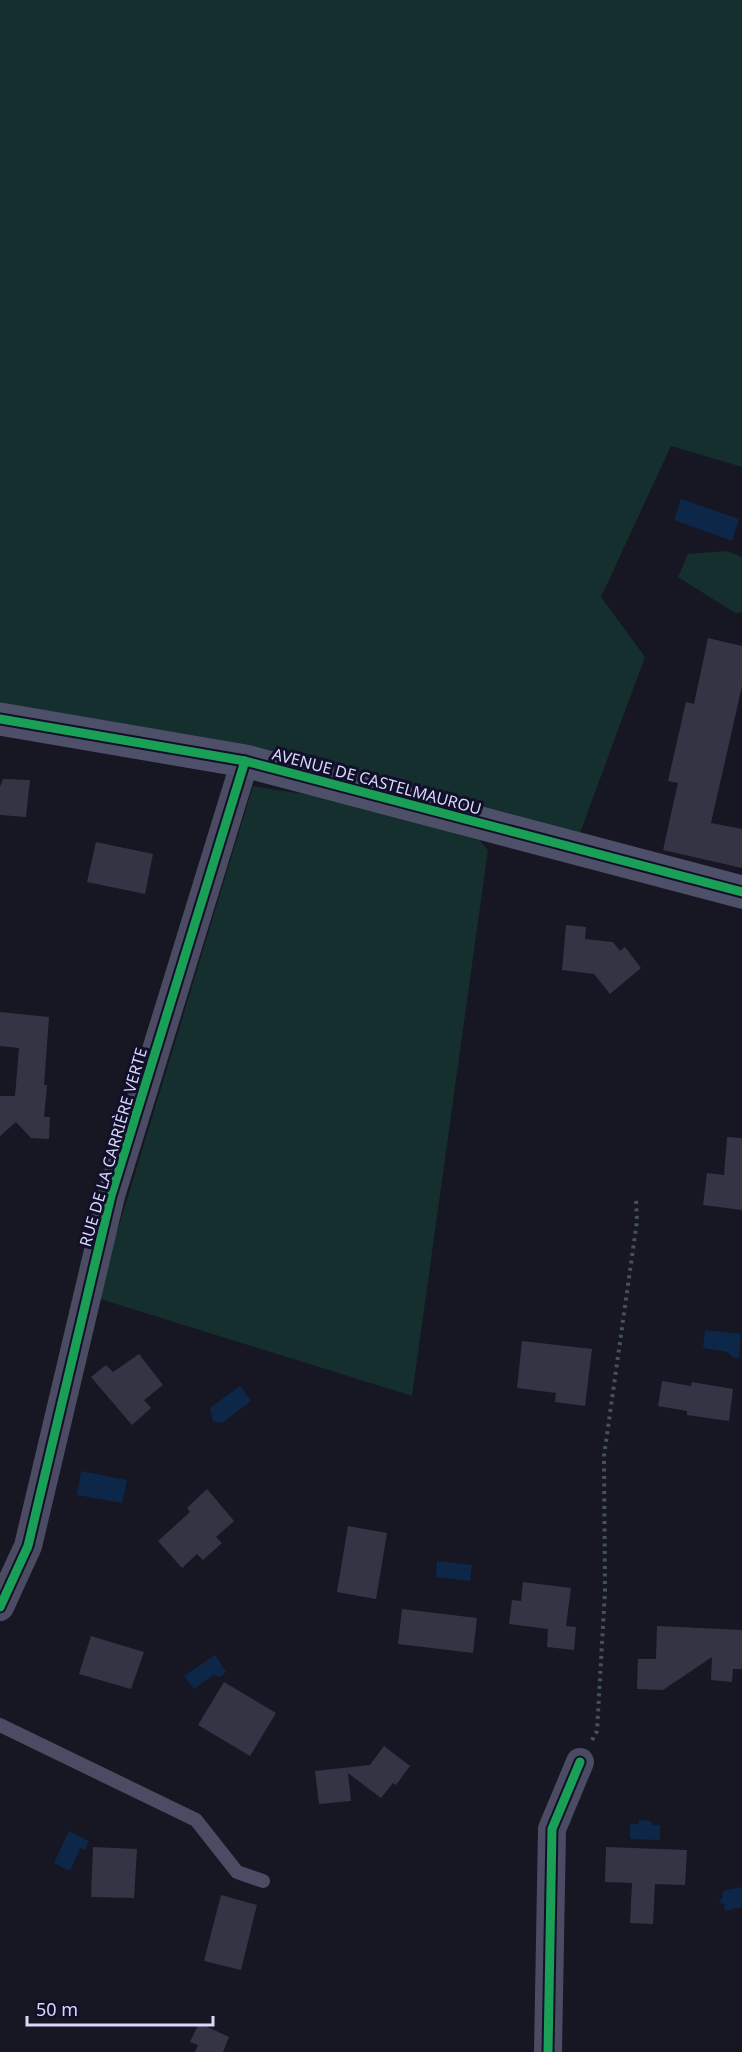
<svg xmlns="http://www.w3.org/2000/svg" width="742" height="2052" font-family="'Noto Sans',sans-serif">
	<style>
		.green { fill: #142f2d }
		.water { fill: #0d2748 }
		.building { fill: #353445 }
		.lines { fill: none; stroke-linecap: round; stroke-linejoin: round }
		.path { stroke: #44525e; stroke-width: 4; stroke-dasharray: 3 4.5; stroke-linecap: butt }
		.lane { stroke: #4b4c64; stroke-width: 14 }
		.street { stroke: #4b4c64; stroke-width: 28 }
		.secondary { stroke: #4e506a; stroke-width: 33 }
		.cycleway-casing { stroke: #121029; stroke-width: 13 }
		.cycleway { stroke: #1a9f57; stroke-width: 9 }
		.labels { text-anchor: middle; stroke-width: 6; stroke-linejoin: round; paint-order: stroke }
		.street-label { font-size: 16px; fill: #d8d8ff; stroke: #121029 }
	</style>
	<rect width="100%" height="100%" fill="#171623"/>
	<g class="green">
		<path d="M0,0H742V467L671,446L601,597L645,657L580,833L0,703Z"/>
		<path d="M727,551L742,557V612L735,613L678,577L688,554Z"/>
		<path d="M253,786L335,799L479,840L488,850L412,1396L97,1298Z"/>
	</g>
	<g class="water">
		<path d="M681,499L739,519L732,541L674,520Z"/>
		<path d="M705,1330L741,1334L739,1358H733L728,1352L703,1348Z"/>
		<path d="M240,1386L251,1401L222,1423L213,1421L210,1408Z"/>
		<path d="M81,1471L127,1480L122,1503L77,1495Z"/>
		<path d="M437,1561L472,1565L470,1581L436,1577Z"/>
		<path d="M215,1655L226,1672L220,1677L213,1675L194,1689L184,1676Z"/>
		<path d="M639,1820L651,1821L652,1825H660V1840L630,1839V1824H639Z"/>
		<path d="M69,1831L89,1841L85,1850L80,1848L70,1871L54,1863Z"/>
		<path d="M742,1887V1907L725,1911L724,1904L719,1903L723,1896L722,1891Z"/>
	</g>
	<g class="building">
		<path d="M708,638L742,646V686L711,823L742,829V868L663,850L678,783L668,781L686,702L694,704Z"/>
		<path d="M3,779L30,780L26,817L0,815V787Z"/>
		<path d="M96,842L153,854L145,894L87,882Z"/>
		<path d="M566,925L586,927L585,939L613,942L620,951L625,947L641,968L610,994L594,974L562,970Z"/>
		<path d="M0,1012L49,1017L44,1085H47L44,1117H50L49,1139L31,1138L16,1122L0,1136V1096H15L19,1048L0,1046Z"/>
		<path d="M727,1137L742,1138V1210L703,1205L707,1173L724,1175Z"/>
		<path d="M522,1341L592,1349L585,1406L555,1402L556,1393L517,1388Z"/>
		<path d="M139,1354L163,1385L144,1400L151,1408L132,1425L91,1377L106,1365L113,1372Z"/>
		<path d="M662,1381L691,1386L692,1382L733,1389L729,1421L687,1415V1411L658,1406Z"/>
		<path d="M207,1489L234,1521L216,1537L222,1543L203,1560L197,1554L182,1568L158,1541L190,1512L187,1508Z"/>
		<path d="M348,1526L387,1533L376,1599L337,1592Z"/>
		<path d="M523,1582L571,1588L566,1626L576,1627L574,1650L547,1647L548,1629L509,1624L512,1600L521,1601Z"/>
		<path d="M402,1609L477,1618L473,1653L398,1644Z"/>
		<path d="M657,1626L742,1630V1669H733L732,1682L711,1680L712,1657L663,1690L637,1689L638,1659H656Z"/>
		<path d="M91,1636L144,1652L131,1689L79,1674Z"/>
		<path d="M224,1682L276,1713L250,1756L198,1725Z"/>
		<path d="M384,1746L410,1766L396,1785L393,1783L381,1798L348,1773L351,1801L319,1804L315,1771L370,1765Z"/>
		<path d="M93,1847L137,1849L134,1898L91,1897Z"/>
		<path d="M606,1847L687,1850L685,1885L655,1884L653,1924L630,1923L632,1883L605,1882Z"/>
		<path d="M221,1895L257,1905L241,1970L204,1961Z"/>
		<path d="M199,2023L229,2037L223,2052H195L198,2045L190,2042Z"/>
	</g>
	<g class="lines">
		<path class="path" d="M592,1740L597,1731L605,1591L604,1456L637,1221L636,1198"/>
		<path class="lane" d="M0,1725L196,1820L237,1872L263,1881"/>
		<g class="street">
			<path d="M0,1607L28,1546L111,1196L245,761"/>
			<path d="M548,2052L552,1829L580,1762"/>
		</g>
		<path class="secondary" d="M0,719L245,761L742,892"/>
		<g class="cycleway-casing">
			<g id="cycleway">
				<path d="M0,719L245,761L742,892"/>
				<path d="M0,1607L28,1546L111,1196L245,761"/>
				<path d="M548,2052L552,1829L580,1762"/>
			</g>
		</g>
		<use href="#cycleway" class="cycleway"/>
	</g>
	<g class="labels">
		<g class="street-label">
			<text transform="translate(377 781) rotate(15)" y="6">AVENUE DE CASTELMAUROU</text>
			<text transform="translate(113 1147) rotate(-74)" y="6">RUE DE LA CARRIÈRE VERTE</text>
		</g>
	</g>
	<path d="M27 2016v9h186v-9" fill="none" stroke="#d8d8ff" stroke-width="3"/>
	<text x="36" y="2016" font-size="18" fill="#d8d8ff" stroke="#121029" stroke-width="4.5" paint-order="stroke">50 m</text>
</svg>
